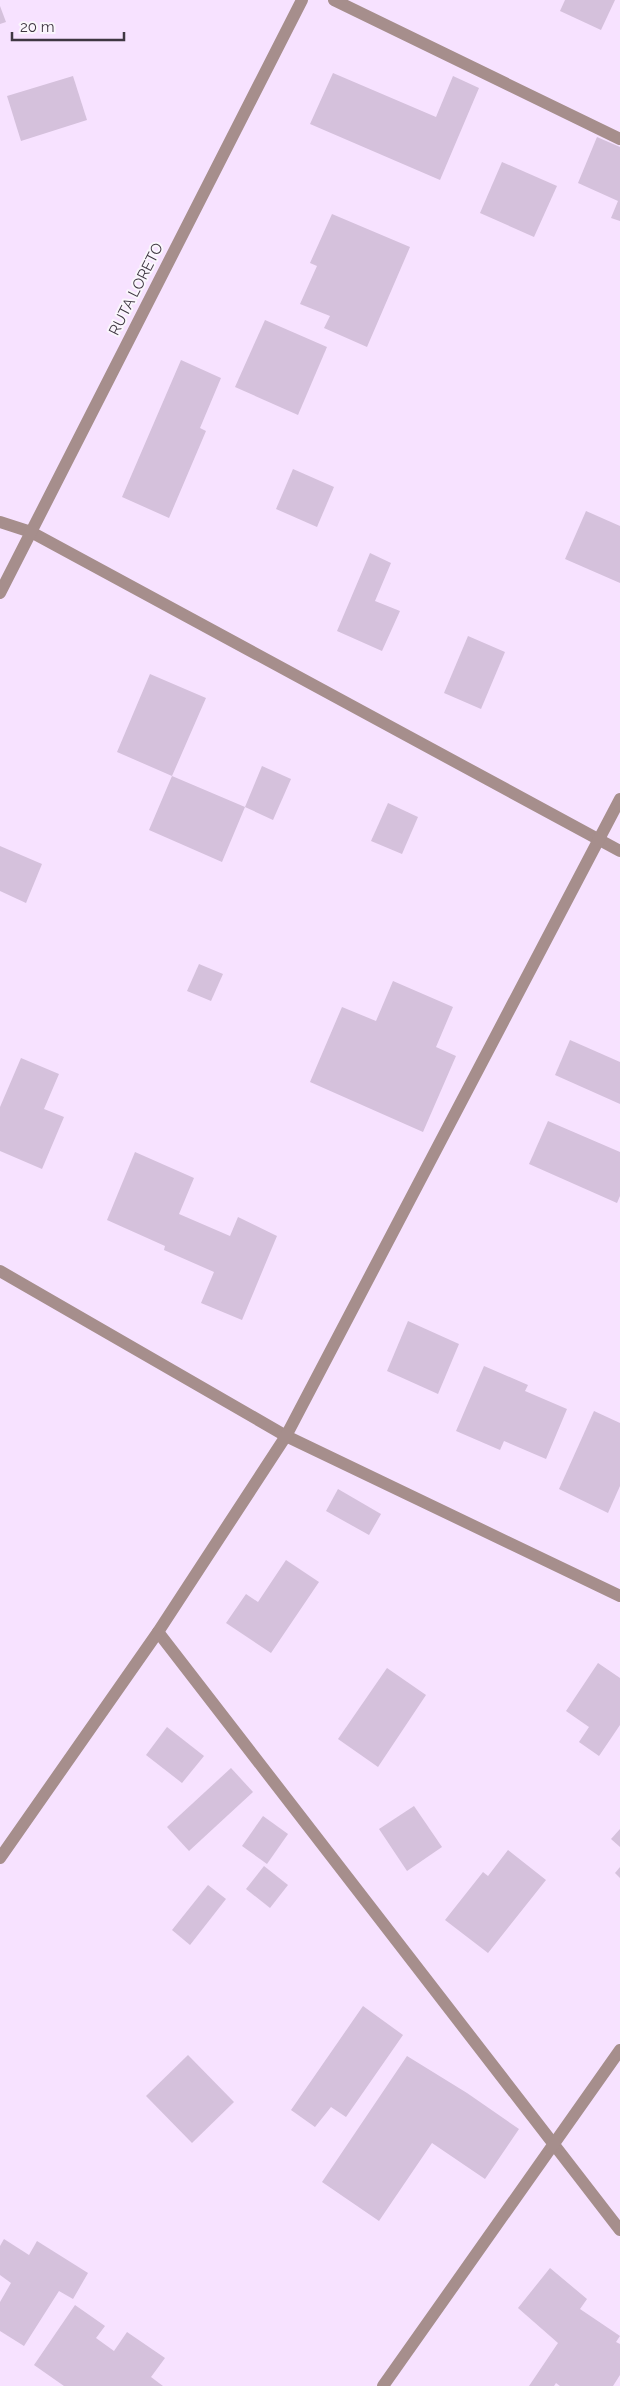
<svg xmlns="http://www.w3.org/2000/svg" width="620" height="2386" font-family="Raleway,sans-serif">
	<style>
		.building { fill: #d5c1dc }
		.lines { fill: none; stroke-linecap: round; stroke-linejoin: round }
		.minor { stroke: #a68e8c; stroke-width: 12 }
		.labels { text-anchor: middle; stroke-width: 4; stroke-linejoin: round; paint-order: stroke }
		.street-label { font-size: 15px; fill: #3f3742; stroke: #faf6fc }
	</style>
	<rect width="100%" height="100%" fill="#f7e2ff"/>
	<g class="building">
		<path d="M565,0H615L601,30L560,11Z"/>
		<path d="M0,6L6,22L0,24Z"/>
		<path d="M333,73L436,117L453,76L479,88L440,180L310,124Z"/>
		<path d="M73,76L87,120L21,141L7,96Z"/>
		<path d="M597,137L620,147V221L611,218L618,201L578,183Z"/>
		<path d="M502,162L557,186L534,237L480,213Z"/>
		<path d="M332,214L410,247L367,347L324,328L330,316L300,304L317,266L310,263Z"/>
		<path d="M265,320L327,347L298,415L235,387Z"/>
		<path d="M181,360L221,378L200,428L206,431L169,518L122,497Z"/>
		<path d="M293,469L334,487L317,527L276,509Z"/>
		<path d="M586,511L620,526V583L565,559Z"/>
		<path d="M370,553L391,563L375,601L400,611L382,651L337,631Z"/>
		<path d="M468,636L505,652L481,709L444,693Z"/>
		<path d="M150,674L206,698L172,776L245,807L222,862L149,830L172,776L117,752Z"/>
		<path d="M262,766L291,779L273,820L245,807Z"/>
		<path d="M388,803L418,817L402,854L371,841Z"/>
		<path d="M0,846L42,864L26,903L0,891Z"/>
		<path d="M199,964L223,974L211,1001L187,991Z"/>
		<path d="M393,981L453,1007L436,1047L456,1056L423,1132L310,1082L342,1007L376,1021Z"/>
		<path d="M570,1040L620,1062V1104L555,1075Z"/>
		<path d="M21,1058L59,1074L44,1109L64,1117L42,1169L0,1151V1107Z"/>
		<path d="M548,1121L620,1152V1196L617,1203L529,1164Z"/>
		<path d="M135,1152L194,1178L179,1214L230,1236L238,1217L277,1236L242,1320L201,1303L214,1272L164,1250L165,1246L107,1220Z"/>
		<path d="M408,1321L459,1344L438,1394L387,1371Z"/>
		<path d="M484,1366L528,1385L525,1391L567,1409L546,1459L504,1441L500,1450L456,1431Z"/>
		<path d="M594,1411L620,1423V1486L608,1513L559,1489Z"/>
		<path d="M338,1489L381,1514L369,1535L326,1511Z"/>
		<path d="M286,1560L319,1582L271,1653L226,1623L246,1594L258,1602Z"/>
		<path d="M598,1663L620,1678V1725L599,1756L579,1742L589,1727L566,1711Z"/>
		<path d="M387,1668L426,1695L378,1767L338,1739Z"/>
		<path d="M167,1727L204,1756L182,1783L146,1755Z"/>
		<path d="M231,1768L253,1792L189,1851L167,1827Z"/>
		<path d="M414,1806L442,1847L407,1871L379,1829Z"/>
		<path d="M263,1816L288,1834L267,1864L242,1846Z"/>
		<path d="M620,1829V1847L611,1839Z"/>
		<path d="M508,1850L546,1880L488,1953L445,1920L483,1872L488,1876Z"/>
		<path d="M264,1866L288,1885L270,1908L246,1889Z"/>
		<path d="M620,1867V1878L615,1873Z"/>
		<path d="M208,1885L226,1899L190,1945L172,1930Z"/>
		<path d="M363,2006L403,2035L346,2117L331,2107L315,2127L291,2110Z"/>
		<path d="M188,2055L234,2102L192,2143L146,2096Z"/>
		<path d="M407,2056L467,2093L519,2129L485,2179L432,2143L379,2221L322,2182Z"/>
		<path d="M4,2239L29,2255L37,2241L88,2273L73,2299L59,2291L24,2346L0,2331V2302L11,2283L0,2275V2246Z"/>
		<path d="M550,2268L587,2299L580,2309L620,2336L616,2342L620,2344V2375L613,2386H560L556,2383L554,2386H529L558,2343L518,2308Z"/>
		<path d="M75,2305L105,2326L96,2338L114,2351L127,2332L165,2358L151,2377L163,2386H64L34,2365Z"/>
	</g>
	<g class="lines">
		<g class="minor">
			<path d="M334,0L620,139"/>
			<path d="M0,522L31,532L620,851"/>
			<path d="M0,593L302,0"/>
			<path d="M0,1271L286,1436L620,1596"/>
			<path d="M158,1632L620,2230"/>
			<path d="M0,1858L158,1632L286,1436L620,799"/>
			<path d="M383,2386L620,2050"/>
		</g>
	</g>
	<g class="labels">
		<g class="street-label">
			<text transform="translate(136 289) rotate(-63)" y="5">RUTA LORETO</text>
		</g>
	</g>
	<path d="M12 32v8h112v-8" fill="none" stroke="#3f3742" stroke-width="2.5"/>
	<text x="20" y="32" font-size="15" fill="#3f3742" stroke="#faf6fc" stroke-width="4" paint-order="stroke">20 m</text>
</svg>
